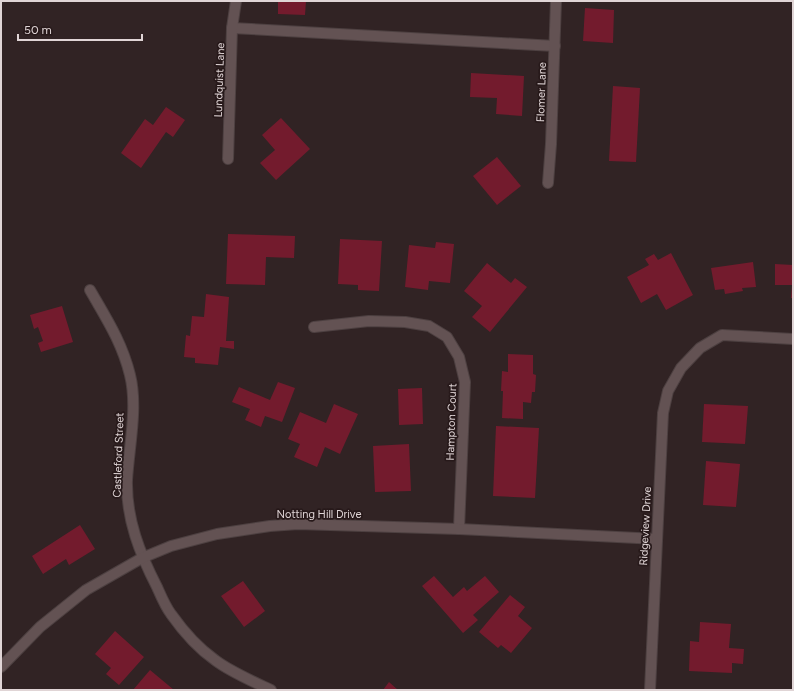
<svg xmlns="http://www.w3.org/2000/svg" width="794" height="691" font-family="Figtree,sans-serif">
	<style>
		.building { fill: #731b2d }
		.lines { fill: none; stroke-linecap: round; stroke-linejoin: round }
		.minor-casing { stroke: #4d4041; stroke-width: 12 }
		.minor { stroke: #635253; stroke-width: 10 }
		.labels { text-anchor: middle; stroke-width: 3.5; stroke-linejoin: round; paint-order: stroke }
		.street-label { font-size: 11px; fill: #e0d5d6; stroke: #27191a }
	</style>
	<rect width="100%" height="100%" fill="#312324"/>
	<g class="building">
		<path d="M278,1H306L305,15L278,14Z"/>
		<path d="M585,8L614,10L613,43L583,41Z"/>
		<path d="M471,73L524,76L522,116L496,114L497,98L470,97Z"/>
		<path d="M613,86L640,88L636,162L609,161Z"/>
		<path d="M166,107L185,120L173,137L166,132L141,168L121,153L145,119L153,125Z"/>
		<path d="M281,118L310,149L276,180L260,163L275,150L262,135Z"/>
		<path d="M497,157L521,186L497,205L473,176Z"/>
		<path d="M228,234L295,236L294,258L266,257L265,285L226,284Z"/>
		<path d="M340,239L382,241L379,291L358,290V285L338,284Z"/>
		<path d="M436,242L454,244L450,283L429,281L428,290L405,287L409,245L435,248Z"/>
		<path d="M671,253L693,295L666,310L657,294L641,303L627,277L649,265L645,259L654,254L658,260Z"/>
		<path d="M753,262L756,287L742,288L743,291L725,294L724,289L715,290L711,268Z"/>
		<path d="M487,263L511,283L515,278L527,287L490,332L472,317L482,306L464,291Z"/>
		<path d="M775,264L793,265V298H791L792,285H775Z"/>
		<path d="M206,294L229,297L226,341H234V349L220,347L218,365L195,363V358L184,357L186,335L190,336L192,316L204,317Z"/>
		<path d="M62,306L73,342L41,352L38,343L43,341L38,327L34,329L30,315Z"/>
		<path d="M508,354L533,355V374L536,375L535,392H532L531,403L523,402V419L502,418L503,391H501L502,371L508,372Z"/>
		<path d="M278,382L295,388L282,422L265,416L261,427L245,420L250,409L232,402L239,387L270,400Z"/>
		<path d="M422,388L423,424L399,425L398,389Z"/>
		<path d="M334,404L358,414L340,454L325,447L317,467L294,457L300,444L288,439L300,412L326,423Z"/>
		<path d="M704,404L748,406L745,444L702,442Z"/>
		<path d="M496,426L539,428L535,498L493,496Z"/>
		<path d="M409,444L411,491L375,492L373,446Z"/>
		<path d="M706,461L740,464L736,507L703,505Z"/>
		<path d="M80,525L95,549L69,565L66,559L43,574L32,556Z"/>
		<path d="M434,576L453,597L464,587L467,591L485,576L499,592L473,615L478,620L463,633L422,586Z"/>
		<path d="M243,581L265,611L244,627L221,596Z"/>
		<path d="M510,595L525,607L518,616L532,628L511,653L501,645L498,648L479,632Z"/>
		<path d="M700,622L731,624L729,648L744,649L743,664L732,663V673L689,671L690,641L699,642Z"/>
		<path d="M115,631L144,657L119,685L106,674L111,668L95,654Z"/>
		<path d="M150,670L174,690H133Z"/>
		<path d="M389,682L398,690H383Z"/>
	</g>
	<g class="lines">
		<g class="minor-casing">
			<g id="minor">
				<path d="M232,28L555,46"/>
				<path d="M228,159L232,28L236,1"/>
				<path d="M548,183L551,144L556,1"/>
				<path d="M90,290C106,318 122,342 130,375C138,407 129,447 127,480C126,519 140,554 157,587C161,596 165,606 171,614C183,631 198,648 215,660C229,671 254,682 271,690"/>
				<path d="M314,327L369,321L405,322L429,326L447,337L459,357L465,382L459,529"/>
				<path d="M1,667L40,627L86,590L142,558L171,546L217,534L270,526L298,524L459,529L657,539"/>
				<path d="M650,690L663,413L668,391L681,368L700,348L722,335L793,339"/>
			</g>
		</g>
		<use href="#minor" class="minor"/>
	</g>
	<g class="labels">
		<g class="street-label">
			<text transform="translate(219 80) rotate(-88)" y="4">Lundquist Lane</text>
			<text transform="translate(541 92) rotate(-88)" y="4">Flomer Lane</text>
			<text transform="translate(451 422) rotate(-88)" y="4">Hampton Court</text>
			<text transform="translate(118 455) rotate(-88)" y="4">Castleford Street</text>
			<text x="319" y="518">Notting Hill Drive</text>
			<text transform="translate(645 526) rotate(-87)" y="4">Ridgeview Drive</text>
		</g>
	</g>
	<rect width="794" height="691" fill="none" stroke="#e0d5d6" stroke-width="4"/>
	<path d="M18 34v6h124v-6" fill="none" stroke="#e0d5d6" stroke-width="2"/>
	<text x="24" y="34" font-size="12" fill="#e0d5d6" stroke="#27191a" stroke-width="3" paint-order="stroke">50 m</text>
</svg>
